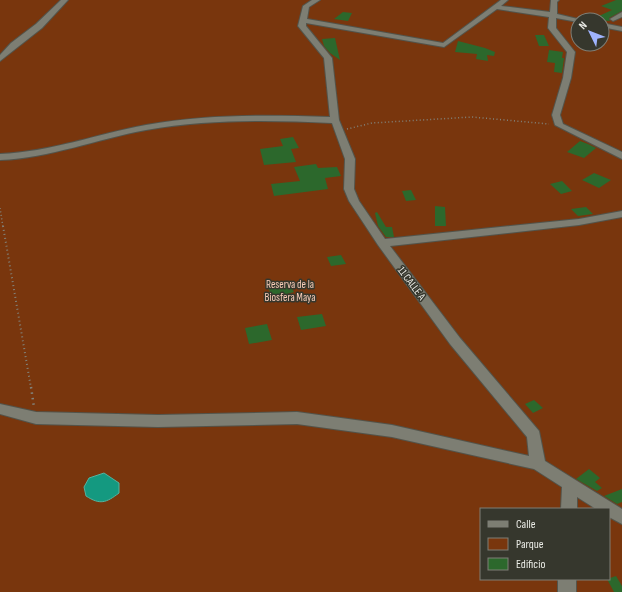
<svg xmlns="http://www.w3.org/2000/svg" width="622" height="592" font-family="'Sofia Sans Condensed',sans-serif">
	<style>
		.green { fill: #79360d; fill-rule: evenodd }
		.water { fill: #149980; stroke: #54b29e }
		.building { fill: #2c682c }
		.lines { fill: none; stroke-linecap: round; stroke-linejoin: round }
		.minor-casing { stroke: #53544b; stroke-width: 2 }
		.path-far2 { stroke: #82837b; stroke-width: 1.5; stroke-dasharray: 1 2.5; stroke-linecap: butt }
		.path-far1 { stroke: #82837b; stroke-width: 2; stroke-dasharray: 1 3; stroke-linecap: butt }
		.path { stroke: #82837b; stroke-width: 2.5; stroke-dasharray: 1.5 4; stroke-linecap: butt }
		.minor { fill: #7d7e73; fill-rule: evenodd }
		.labels { text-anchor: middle; stroke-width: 3; stroke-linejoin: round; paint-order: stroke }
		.street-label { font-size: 11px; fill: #eaebe5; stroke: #36372d }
		.park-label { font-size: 11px; fill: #f8cdb8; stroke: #36372d }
	</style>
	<rect width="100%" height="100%" fill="#36372d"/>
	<path class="green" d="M0,0H622V592H0ZM578,20H602V44H578ZM481,509H609V579H481Z"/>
	<path class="water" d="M104,473L119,483V493C106,503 100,505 86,496L84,487L89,478Z"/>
	<g class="building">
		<path d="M616,0H622V11L609,18L610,21L590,20L612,10L601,6Z"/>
		<path d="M343,12L352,13L348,21L334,19Z"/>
		<path d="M535,35H544L549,46H539Z"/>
		<path d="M335,38L340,60L330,53L324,46L322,39Z"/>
		<path d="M458,41L485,48L495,52L494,56L487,55L488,61L476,59L477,54L455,52Z"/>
		<path d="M549,50L563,52L562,58H564L562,73L554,72L555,63L547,62Z"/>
		<path d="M293,137L299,148L291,149L296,162L264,165L260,149L283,146L280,139Z"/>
		<path d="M580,141L588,144L596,148L584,158L567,152Z"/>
		<path d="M316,164L318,168L337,167L341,176L325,178L328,189L274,196L271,184L300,181L294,167Z"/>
		<path d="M594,173L611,180L599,188L582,180Z"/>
		<path d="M562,181L572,191L561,194L550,184Z"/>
		<path d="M411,190L416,200L406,201L402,191Z"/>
		<path d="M435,206L445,207L446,226H435Z"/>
		<path d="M586,207L593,214L578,216L571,209Z"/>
		<path d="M377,212L386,227H392L394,237H386L378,226L375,213Z"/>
		<path d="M341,255L346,264L331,266L327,257Z"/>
		<path d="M289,283L294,292L273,298L268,288Z"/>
		<path d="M322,314L326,326L301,330L297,317Z"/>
		<path d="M267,324L272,340L249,344L245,328Z"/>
		<path d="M534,400L543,408L533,413L525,404Z"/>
		<path d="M589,469L600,478L595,482L602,488L597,491L576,479Z"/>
		<path d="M622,489V502L617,504L604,496Z"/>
		<path d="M616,576L622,586V592H614L607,579Z"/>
	</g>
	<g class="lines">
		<g class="minor-casing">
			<g id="minor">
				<path d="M61,0H68L42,28L0,61V55L11,43L36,24Z"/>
				<path d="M312,0H320L309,7L307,19L443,43L501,0H508L501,6L550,12L551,0H559L557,2V14L582,20H578V22L556,18V28L575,52L571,78L560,115L563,124L622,152V159L555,125L552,115L563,78L567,52L548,28L549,17L497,9L444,47L306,23V26L332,58L339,120L355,159L354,189L359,201L385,239L579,219L622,211V217L579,225L390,246L460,338L539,431L545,461L622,509V524L609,517V509H596L577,497V509H561L562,487L534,469L392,437L297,424L158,427L36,424L0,414V404L36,412L158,415L297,412L392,425L529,456L527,437L450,344L378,245L349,201L344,189L345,159L332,123C269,120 208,119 146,130C97,139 50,158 0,160V154C50,152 97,134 146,125C207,114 268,115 330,117L324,58L298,26L303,6Z"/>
				<path d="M622,12V17L613,21L610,19Z"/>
				<path d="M602,23L622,27V31L602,27Z"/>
				<rect x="558" y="579" width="18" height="13"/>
			</g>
		</g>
		<g class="path-far2">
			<path d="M347,129L372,123L472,117L549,124"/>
			<path d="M0,208L3,227"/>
		</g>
		<path class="path-far1" d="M3,226L31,388"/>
		<path class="path" d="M31,387L34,407"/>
		<use href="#minor" class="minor"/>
	</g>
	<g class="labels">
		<g class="street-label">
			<text transform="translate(412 283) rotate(53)" y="4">11 CALLE A</text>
		</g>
		<g class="park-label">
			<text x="290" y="288">Reserva de la<tspan x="290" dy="13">Biosfera Maya</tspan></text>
		</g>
	</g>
	<rect x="480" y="508" width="130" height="72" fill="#36372d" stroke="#7e7f77"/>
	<rect x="488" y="521" width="20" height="6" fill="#7d7e73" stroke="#7e7f77"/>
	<text x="516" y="528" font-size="12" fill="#eaebe5">Calle</text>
	<rect x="488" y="538" width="20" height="12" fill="#79360d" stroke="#7e7f77"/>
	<text x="516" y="548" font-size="12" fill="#eaebe5">Parque</text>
	<rect x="488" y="558" width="20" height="12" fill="#2c682c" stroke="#7e7f77"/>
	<text x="516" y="568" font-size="12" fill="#eaebe5">Edificio</text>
	<g transform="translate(590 32) rotate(313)"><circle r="19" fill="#36372d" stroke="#7e7f77"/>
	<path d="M0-3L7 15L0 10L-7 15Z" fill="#9fb3fd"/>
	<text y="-6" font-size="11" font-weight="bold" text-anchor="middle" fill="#eaebe5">N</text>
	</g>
</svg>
